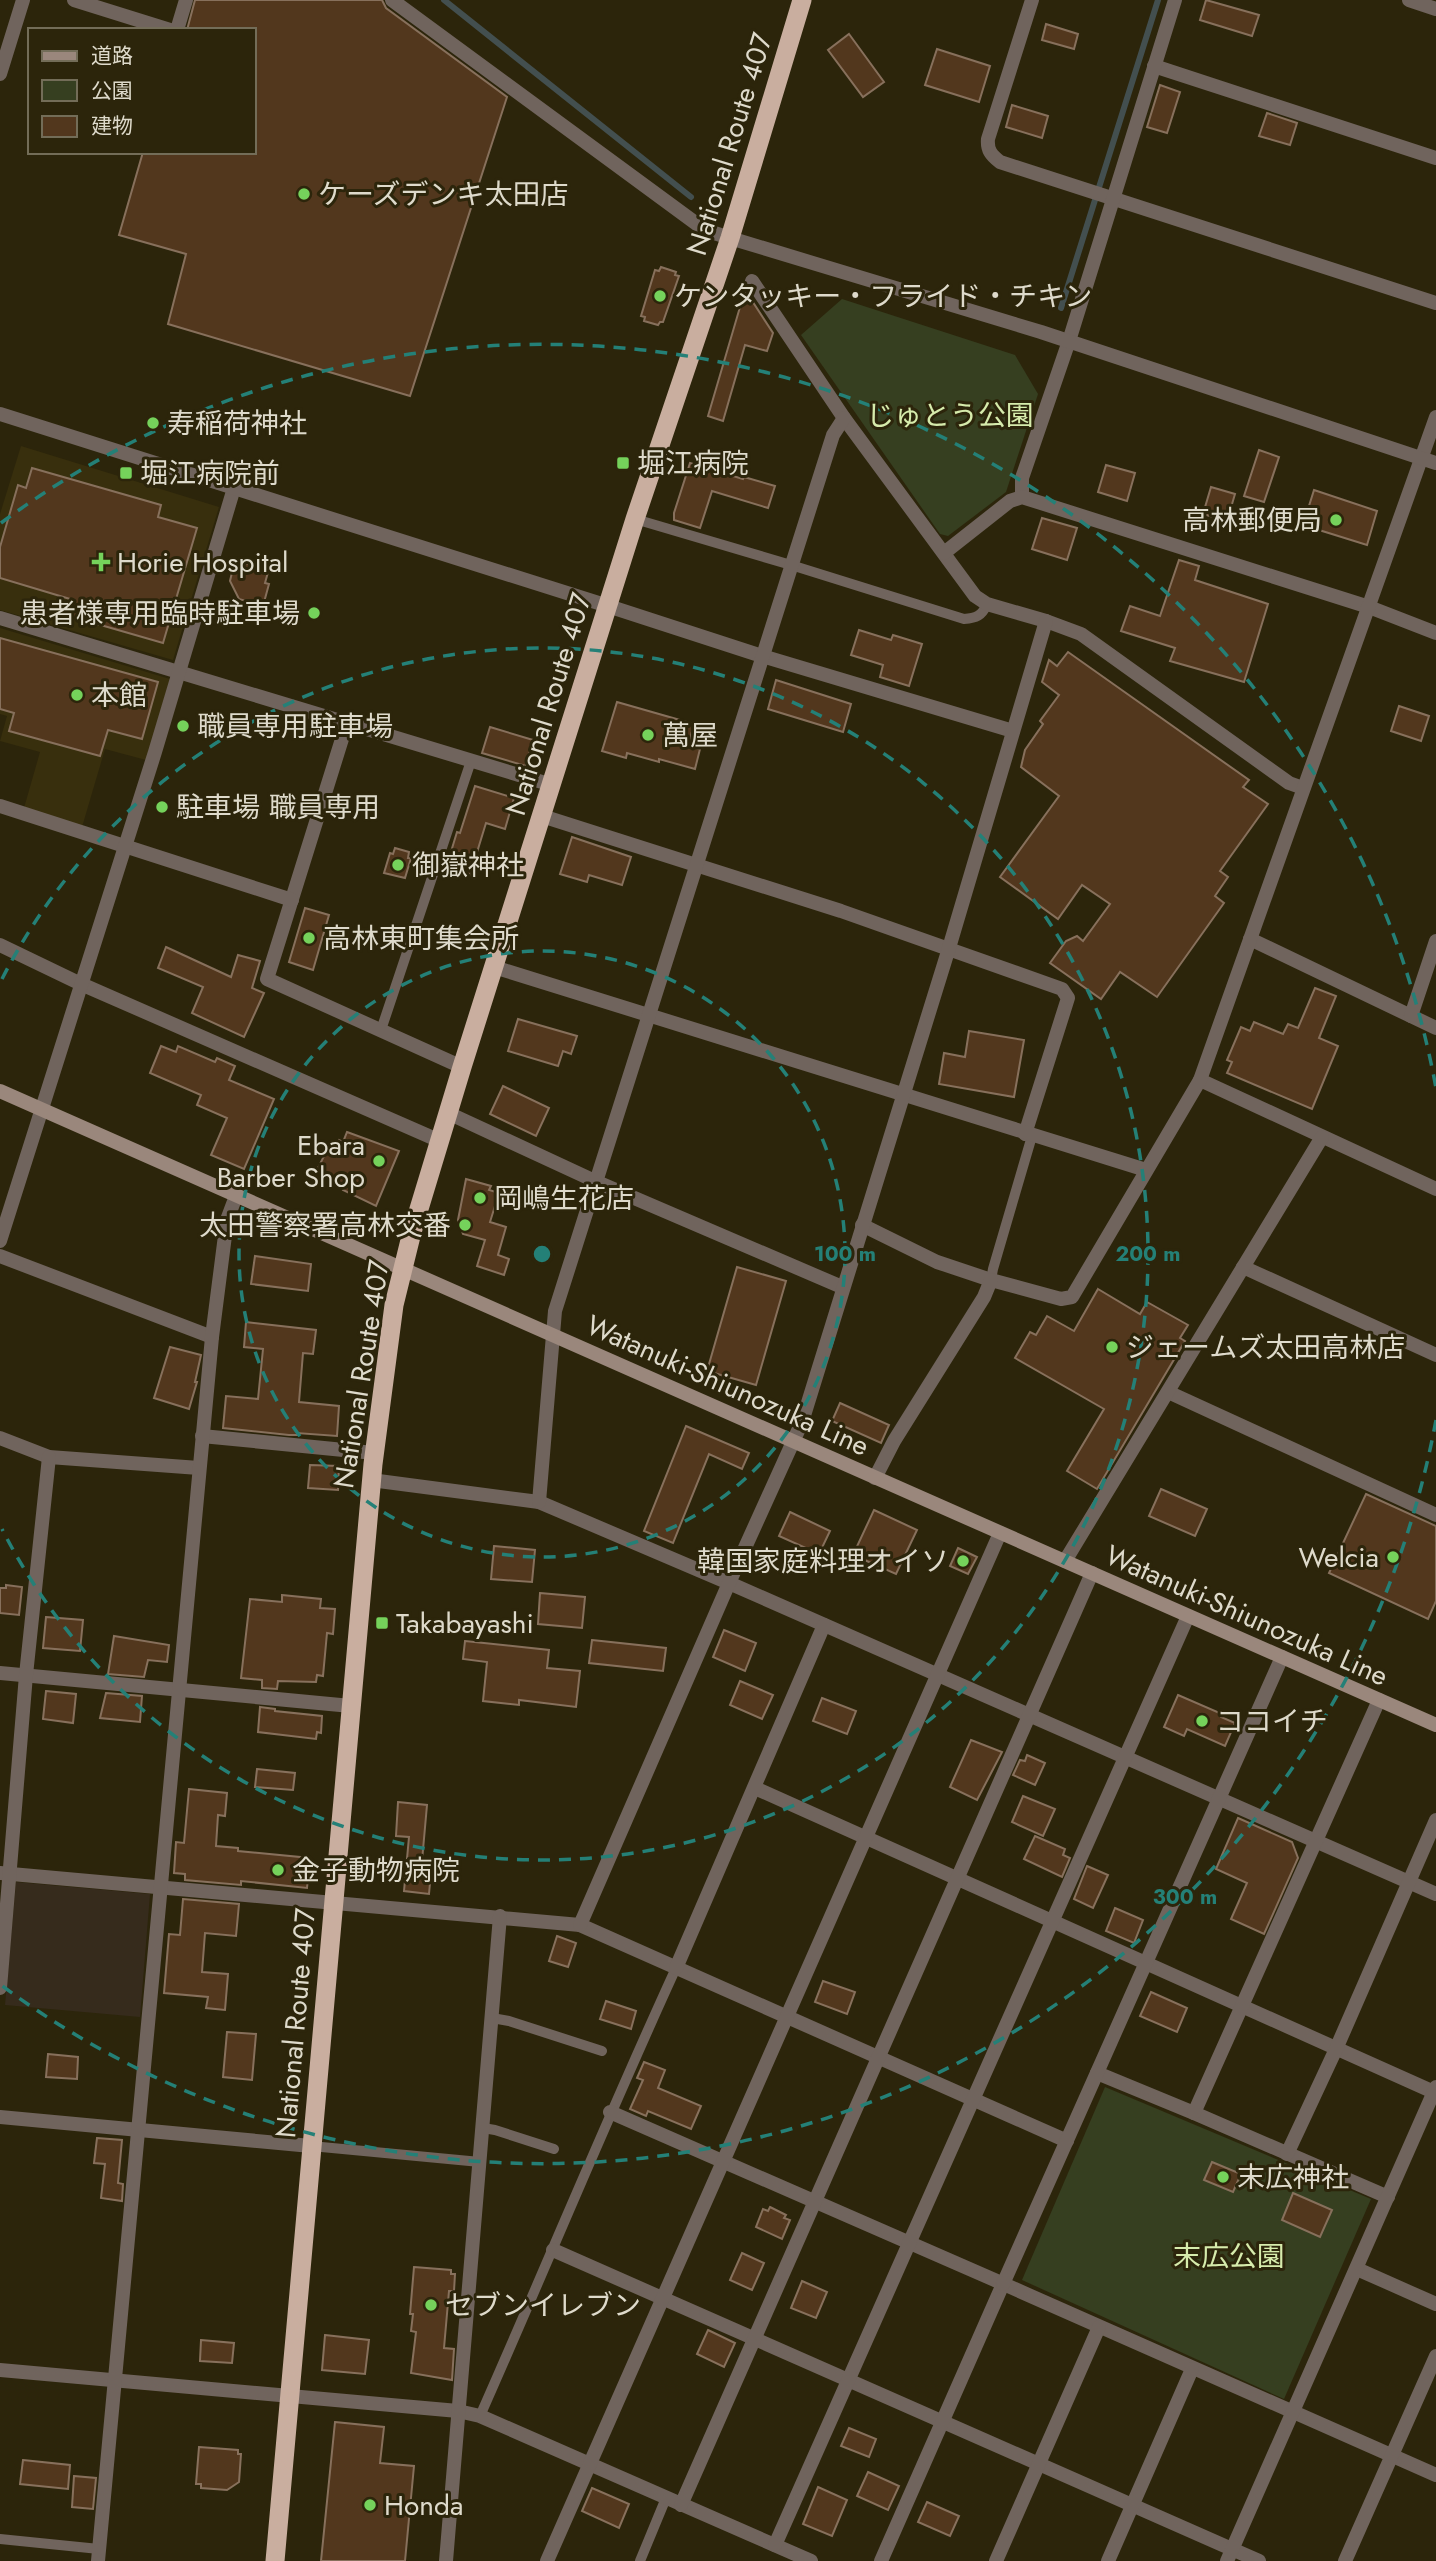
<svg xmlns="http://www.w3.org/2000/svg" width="1436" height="2561" font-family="Jost,'Noto Sans JP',sans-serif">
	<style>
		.commercial { fill: #362b1c }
		.built { fill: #382f0d }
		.green { fill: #363f20 }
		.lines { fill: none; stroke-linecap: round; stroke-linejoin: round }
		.stream { stroke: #434f4f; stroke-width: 6 }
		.building { fill: #52371d; stroke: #87705c; stroke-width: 2 }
		.service { stroke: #70645d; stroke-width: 10 }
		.minor { stroke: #70645d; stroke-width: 14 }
		.tertiary { stroke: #70645d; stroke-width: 14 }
		.secondary { stroke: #9a877c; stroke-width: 14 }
		.trunk { stroke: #c9ae9f; stroke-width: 19 }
		.ring { fill: none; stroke: #248077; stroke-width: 3.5; stroke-dasharray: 12 9 }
		.poi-dot { fill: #75d25b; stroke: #2c250b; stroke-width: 2.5 }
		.labels { text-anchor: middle; stroke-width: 6; stroke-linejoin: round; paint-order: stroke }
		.street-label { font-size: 28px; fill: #dedacb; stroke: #2c250b }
		.poi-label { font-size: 28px; fill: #dedacb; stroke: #2c250b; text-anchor: start }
		.park-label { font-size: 28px; fill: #d6ebac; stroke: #2c250b }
		.centre { fill: #248077; stroke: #2c250b; stroke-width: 3.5 }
		.ring-label { font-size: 21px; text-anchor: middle; font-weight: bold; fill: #248077; stroke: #2c250b; stroke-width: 6; stroke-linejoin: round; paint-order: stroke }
	</style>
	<rect width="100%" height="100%" fill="#2c250b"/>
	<path class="commercial" d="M16,1882L150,1894L140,2017L5,2005Z"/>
	<g class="built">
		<path d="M21,446L219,507L173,660L0,610V514Z"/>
		<path d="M0,628L170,679L146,760L105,749L82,827L24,808L40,752L0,741L7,716L0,714Z"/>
	</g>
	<g class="green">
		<path d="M842,299L1015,355L1038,394L1006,492L948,536L940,534L801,335Z"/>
		<path d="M1105,2087L1371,2199L1284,2399L1022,2280Z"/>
	</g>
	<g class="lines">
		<g class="stream">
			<path d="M444,0L691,197"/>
			<path d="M1061,308L1158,0"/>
		</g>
	</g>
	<g class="building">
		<path d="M195,0H382L386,8L507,97L410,396L168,324L186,254L119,235L143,152H254V30H187Z"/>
		<path d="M1206,0L1259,15L1252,36L1200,20Z"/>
		<path d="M1046,24L1078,34L1074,49L1042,40Z"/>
		<path d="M849,34L884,82L863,97L828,50Z"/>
		<path d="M937,49L990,66L979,102L925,85Z"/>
		<path d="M1160,85L1180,92L1167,133L1147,127Z"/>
		<path d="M1012,105L1048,116L1042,138L1006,127Z"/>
		<path d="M1267,113L1297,123L1290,145L1259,136Z"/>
		<path d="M661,267L676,272L675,275L679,276L663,322H660L658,325L644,321L645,317L641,316L655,270L659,271Z"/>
		<path d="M745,290L773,333L767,351L745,345L723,421L708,416Z"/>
		<path d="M1259,450L1279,457L1264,502L1244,496Z"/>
		<path d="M690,463L743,479L744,477L775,486L768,508L712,491L700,528L674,520V513Z"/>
		<path d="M1106,465L1135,473L1127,501L1098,492Z"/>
		<path d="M32,468L161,505L158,517L197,528L163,643L66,615L70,599L0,578V547L18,485L26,488Z"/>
		<path d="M1211,487L1235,494L1227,521L1203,514Z"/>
		<path d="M1314,490L1377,511L1367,545L1303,525Z"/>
		<path d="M1042,518L1077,528L1067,560L1032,549Z"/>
		<path d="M235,560L252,565L253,561L270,565L265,583L269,584L263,606L239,599L230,581Z"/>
		<path d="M1179,560L1199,566L1195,580L1268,604L1244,682L1170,661L1175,648L1121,631L1130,606L1160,616Z"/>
		<path d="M859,630L891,640L893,635L922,644L909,686L880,677L883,665L851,655Z"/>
		<path d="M0,638L158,682L142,739L108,730L100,756L9,731L14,713L0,709Z"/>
		<path d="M1068,652L1249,780L1243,787L1268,804L1220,871L1228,877L1215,896L1224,903L1157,997L1120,972L1101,999L1050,963L1066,941L1077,936L1083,941L1110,904L1082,885L1058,919L1000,877L1059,796L1021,767L1025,750L1043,724L1040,721L1059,695L1042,682L1049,660L1057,666Z"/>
		<path d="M776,680L851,704L843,732L768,709Z"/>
		<path d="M617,702L694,724L688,746L700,749L695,769L659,759V762L627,753L626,758L602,751Z"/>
		<path d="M1399,706L1429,716L1421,741L1391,731Z"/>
		<path d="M490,727L533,740L526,766L482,753Z"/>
		<path d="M475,786L514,798L505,829L486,823L470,875L446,868L457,832L460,833Z"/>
		<path d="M572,837L631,857L622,885L589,875L587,882L560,874Z"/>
		<path d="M395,848L409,852L408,858H411L405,878L384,873L390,853L393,854Z"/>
		<path d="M305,908L329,915L313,970L289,962Z"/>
		<path d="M166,947L231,977L238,955L260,961L252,988L264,993L244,1037L192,1013L203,987L158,968Z"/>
		<path d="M1315,988L1336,996L1319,1038L1338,1046L1312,1109L1227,1073L1232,1062L1227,1060L1241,1027L1250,1031L1254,1022L1283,1034L1288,1024L1298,1028Z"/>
		<path d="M518,1019L577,1036L571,1054L563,1051L558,1066L508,1051Z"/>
		<path d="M969,1031L1024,1040L1014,1097L939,1084L944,1053L965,1057Z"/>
		<path d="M161,1046L176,1052L178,1046L215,1062L217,1058L235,1066L229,1080L274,1099L244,1169L211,1155L227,1118L197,1105L201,1095L150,1073Z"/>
		<path d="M503,1086L549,1108L536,1136L490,1114Z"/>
		<path d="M347,1132L399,1151L376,1206L343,1190L344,1186L316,1172L326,1152L332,1155L339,1140L343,1142Z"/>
		<path d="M466,1179L491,1186L489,1190L499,1193L490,1222L506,1227L498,1255L509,1259L504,1275L477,1266L485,1240L463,1234L458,1220Z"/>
		<path d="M255,1256L311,1264L308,1291L251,1284Z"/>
		<path d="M737,1267L786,1281L756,1385L707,1371Z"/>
		<path d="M1098,1289L1140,1314L1147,1302L1188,1325L1180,1338L1185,1341L1097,1489L1067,1471L1104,1409L1015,1358L1030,1332L1036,1335L1047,1316L1074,1331Z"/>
		<path d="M246,1322L316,1330L313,1354L303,1353L299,1402L339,1406L337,1436L297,1433V1435H289L223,1428L226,1396L258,1399L263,1349L244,1347Z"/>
		<path d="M170,1347L201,1355L195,1382H197L189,1409L154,1398Z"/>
		<path d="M840,1403L889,1425L881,1443L832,1421Z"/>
		<path d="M686,1426L749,1453L742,1469L709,1454L673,1543L644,1531Z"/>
		<path d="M310,1465L339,1466L338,1490L308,1488Z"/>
		<path d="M1161,1489L1207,1509L1195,1536L1149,1516Z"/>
		<path d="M1366,1494L1436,1526V1601L1428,1619L1329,1573Z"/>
		<path d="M874,1510L917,1530L896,1574L853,1555Z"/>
		<path d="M790,1512L830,1531L819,1554L779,1536Z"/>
		<path d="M494,1546L535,1550L532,1582L491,1579Z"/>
		<path d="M958,1548L977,1557L968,1574L950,1566Z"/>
		<path d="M6,1585L22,1587L19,1615L0,1613V1588H6Z"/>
		<path d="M540,1593L585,1597L582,1628L538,1624Z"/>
		<path d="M282,1595L321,1599L320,1608L335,1609L333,1634L327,1633L323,1676L317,1675L316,1682L278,1681L277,1689L262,1688V1680L241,1678L250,1599L282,1602Z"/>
		<path d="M46,1617L83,1620L80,1651L43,1648Z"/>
		<path d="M724,1630L756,1643L745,1671L713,1657Z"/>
		<path d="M114,1636L169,1645L167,1662L148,1660L144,1677L108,1674Z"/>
		<path d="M592,1640L666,1648L663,1671L589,1663Z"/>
		<path d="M465,1641L549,1650L547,1668L580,1671L576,1707L519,1700V1705L483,1701L487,1662L463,1659Z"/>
		<path d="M740,1681L773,1695L762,1719L730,1705Z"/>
		<path d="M46,1691L76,1694L73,1723L43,1719Z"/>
		<path d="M106,1693L142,1696L140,1722L100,1718Z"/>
		<path d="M1178,1695L1222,1714L1221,1717L1235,1723L1225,1746L1187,1729L1184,1736L1164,1727Z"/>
		<path d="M822,1698L856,1711L847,1734L813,1721Z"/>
		<path d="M260,1707L275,1709V1711L322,1716L321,1733L317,1732L316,1739L258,1732Z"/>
		<path d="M971,1740L1002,1752L977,1800L950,1787Z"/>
		<path d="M1027,1755L1045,1763L1035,1785L1013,1775L1020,1760L1025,1761Z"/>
		<path d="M257,1769L295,1773L293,1790L255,1787Z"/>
		<path d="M189,1789L227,1793L225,1816L218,1815L216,1846L238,1848V1851L310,1858L307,1888L241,1881V1885L185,1880V1874L174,1873L176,1842L184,1843Z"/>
		<path d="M1023,1796L1055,1809L1043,1836L1012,1822Z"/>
		<path d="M398,1802L427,1805L422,1861H432L429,1894L404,1891L409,1837L396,1836Z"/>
		<path d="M1238,1818L1292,1842L1298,1858L1264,1934L1231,1919L1247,1883L1216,1869Z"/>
		<path d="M1035,1836L1065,1849L1063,1855L1070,1858L1062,1877L1024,1859Z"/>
		<path d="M1087,1866L1108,1875L1093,1908L1074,1899Z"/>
		<path d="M183,1899L239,1904L236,1936L205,1933L202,1972L228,1974L225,2010L206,2008L208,1997L164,1993L169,1934L180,1935Z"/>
		<path d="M1115,1908L1143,1920L1134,1943L1106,1931Z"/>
		<path d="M557,1936L576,1943L568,1967L549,1961Z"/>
		<path d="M823,1981L855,1992L847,2014L815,2002Z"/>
		<path d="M1151,1992L1187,2008L1177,2032L1140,2016Z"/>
		<path d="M606,2001L636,2011L631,2029L600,2019Z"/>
		<path d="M227,2032L256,2034L252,2080L223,2077Z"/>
		<path d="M48,2054L78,2057L77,2079L46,2077Z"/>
		<path d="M644,2062L665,2070L658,2088L701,2106L691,2129L648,2111L646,2116L630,2109L643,2080L637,2078Z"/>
		<path d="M97,2138L122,2140L118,2183L123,2184L122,2201L101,2198L105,2164L94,2163Z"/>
		<path d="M1212,2162L1241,2174L1233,2192L1204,2180Z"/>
		<path d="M1293,2193L1332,2210L1320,2237L1282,2220Z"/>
		<path d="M770,2207L786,2215L784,2218L790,2220L782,2239L756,2227L763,2209L768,2211Z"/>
		<path d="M742,2253L764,2263L752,2290L730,2280Z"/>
		<path d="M414,2267L451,2270V2274H455L454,2291H449L444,2348L454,2349L452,2380L411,2373L416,2332L411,2331L413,2314H410Z"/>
		<path d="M802,2281L827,2292L816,2318L791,2308Z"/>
		<path d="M708,2330L735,2343L724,2367L697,2354Z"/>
		<path d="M325,2335L369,2340L365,2374L322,2370Z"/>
		<path d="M201,2340L234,2343L232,2363L200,2361Z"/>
		<path d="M335,2422L384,2427L380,2463L414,2466L405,2561H321Z"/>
		<path d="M849,2428L876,2439L869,2457L841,2446Z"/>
		<path d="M199,2447L238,2450V2454H241L239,2482L227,2490L201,2488V2484H196Z"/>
		<path d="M23,2460L70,2465L68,2489L20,2484Z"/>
		<path d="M868,2472L899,2486L888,2510L857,2496Z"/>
		<path d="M74,2476L96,2478L93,2509L72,2507Z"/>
		<path d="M818,2487L847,2500L832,2536L803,2524Z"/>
		<path d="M592,2488L629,2504L619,2528L582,2511Z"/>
		<path d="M927,2502L959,2516L950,2536L918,2522Z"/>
	</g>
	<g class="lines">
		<g class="service">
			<path d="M635,519L791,565L964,619C976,618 982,616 987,604"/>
			<path d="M381,1030L471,761"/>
			<path d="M991,1280L993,1269L1032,1136"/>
			<path d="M492,2018L509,2021L602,2051"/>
			<path d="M483,2128L495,2130L554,2149"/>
			<path d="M311,2146L480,2162"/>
			<path d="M480,2416C546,2267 608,2116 676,1968"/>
			<path d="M0,2539L99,2549"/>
			<path d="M640,2561L666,2498"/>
		</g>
		<g class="minor">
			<path d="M74,0L170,30"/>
			<path d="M392,0L705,230L730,238"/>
			<path d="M1032,0L988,139C987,150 991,155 1000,162L1436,303"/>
			<path d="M1409,0L1436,9"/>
			<path d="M177,30L186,0"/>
			<path d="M1154,66L1436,158"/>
			<path d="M0,74L23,0"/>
			<path d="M752,281L844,418L975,596L987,604L1046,621L1081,634L1289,783L1303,788"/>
			<path d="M1022,497V478L1069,341L1175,0"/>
			<path d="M944,553L1010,501L1022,497L1369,607L1436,633"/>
			<path d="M608,606L762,656L1013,731"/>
			<path d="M0,618L552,785"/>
			<path d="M347,723L267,979L462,1067"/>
			<path d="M0,806L292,900"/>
			<path d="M542,816L841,911L1062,989L1068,998L1025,1134"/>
			<path d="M1250,939L1436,1028"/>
			<path d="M0,945L81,984L440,1141"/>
			<path d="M494,967L1146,1170"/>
			<path d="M1411,1016L1436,941"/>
			<path d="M1200,1080L1436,1189"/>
			<path d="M448,1113L597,1182L842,1287"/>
			<path d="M862,1225L937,1262L991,1280L1061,1299L1072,1297L1200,1080L1436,417"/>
			<path d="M0,1241L155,752L234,488"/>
			<path d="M0,1256L212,1337"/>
			<path d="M1243,1267L1436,1355"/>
			<path d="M1168,1392L1436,1515"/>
			<path d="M202,1436L374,1453"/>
			<path d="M0,1438L49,1457L199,1468"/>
			<path d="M875,1478L894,1441L984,1297L991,1280"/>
			<path d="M371,1480L539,1502L729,1583L1436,1894"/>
			<path d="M539,1502L555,1311L833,435L844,418"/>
			<path d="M1065,1561L1322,1137"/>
			<path d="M0,1673L351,1706"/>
			<path d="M755,1788L1436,2093"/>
			<path d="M0,1873L580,1925L1067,2141"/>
			<path d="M580,1925L729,1583L802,1422L949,948L1046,621"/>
			<path d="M676,1968L824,1625"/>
			<path d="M0,1988L26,1675L49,1457"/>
			<path d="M1097,2073L1194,2113L1388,2197"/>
			<path d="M610,2112C886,2231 1161,2354 1436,2475"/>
			<path d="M1194,2113L1379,1700"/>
			<path d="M0,2117L311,2146"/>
			<path d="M1287,2154L1336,2049L1436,1820"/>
			<path d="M553,2250L1259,2561"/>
			<path d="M0,2370L458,2411L480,2416L811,2561"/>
			<path d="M681,2505L1092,1573"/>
			<path d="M775,2545L1188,1616"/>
			<path d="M98,2561L212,1337L227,1220L236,1196"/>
			<path d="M446,2561L500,1916"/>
			<path d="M547,2561L1000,1533"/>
			<path d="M881,2561L1003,2284"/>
			<path d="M996,2561L1099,2327"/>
			<path d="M1108,2561L1192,2369"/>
			<path d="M1345,2561L1436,2356"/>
		</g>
		<g class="tertiary">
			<path d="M730,238L1041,332L1436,463"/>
			<path d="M0,414L608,606"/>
			<path d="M1357,2269L1436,2304"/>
			<path d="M1003,2284L1282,1657"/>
			<path d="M1227,2561L1436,2087"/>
		</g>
		<path class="secondary" d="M0,1091L1436,1725"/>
		<path class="trunk" d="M275,2561L373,1464L394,1305L412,1232L462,1067L635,519L730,238L802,0"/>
	</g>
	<g class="ring">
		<circle cx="542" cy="1254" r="303"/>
		<path d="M2 979A606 606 0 1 1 2 1529"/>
		<path d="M1436 1420A909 909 0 0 1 1 1985M1 523A909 909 0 0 1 1436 1088"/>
	</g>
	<g class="poi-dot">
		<circle cx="304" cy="194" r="7"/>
		<circle cx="660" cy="296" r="7"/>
		<circle cx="153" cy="423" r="7"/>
		<rect x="616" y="456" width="14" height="14" rx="3.5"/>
		<rect x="119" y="466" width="14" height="14" rx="3.5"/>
		<circle cx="1336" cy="520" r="7"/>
		<path d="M97.5 551.5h7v7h7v7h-7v7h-7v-7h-7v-7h7z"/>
		<circle cx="314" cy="613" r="7"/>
		<circle cx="77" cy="695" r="7"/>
		<circle cx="183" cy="726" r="7"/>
		<circle cx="648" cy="735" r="7"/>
		<circle cx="162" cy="807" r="7"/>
		<circle cx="398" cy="865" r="7"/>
		<circle cx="309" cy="938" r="7"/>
		<circle cx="379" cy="1161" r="7"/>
		<circle cx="480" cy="1198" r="7"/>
		<circle cx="465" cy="1225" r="7"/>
		<circle cx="1112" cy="1347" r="7"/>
		<circle cx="1393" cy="1557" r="7"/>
		<circle cx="963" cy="1561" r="7"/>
		<rect x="375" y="1616" width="14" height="14" rx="3.5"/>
		<circle cx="1202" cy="1721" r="7"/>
		<circle cx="278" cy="1870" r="7"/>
		<circle cx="1223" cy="2177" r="7"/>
		<circle cx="431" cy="2305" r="7"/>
		<circle cx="370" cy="2505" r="7"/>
	</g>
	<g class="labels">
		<g class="street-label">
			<text transform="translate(729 144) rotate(-73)" y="10">National Route 407</text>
			<text transform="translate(548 704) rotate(-73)" y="10">National Route 407</text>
			<text transform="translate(361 1374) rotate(-81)" y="10">National Route 407</text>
			<text transform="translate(728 1385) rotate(24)" y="10">Watanuki-Shiunozuka Line</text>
			<text transform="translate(1247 1615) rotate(24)" y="10">Watanuki-Shiunozuka Line</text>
			<text transform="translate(295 2023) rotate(-85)" y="10">National Route 407</text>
		</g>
		<g class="poi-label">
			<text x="318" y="204">ケーズデンキ太田店</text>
			<text x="674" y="306">ケンタッキー・フライド・チキン</text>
			<text x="167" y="433">寿稲荷神社</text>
			<text x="637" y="473">堀江病院</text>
			<text x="140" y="483">堀江病院前</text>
			<text x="1322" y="530" text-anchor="end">高林郵便局</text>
			<text x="117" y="572">Horie Hospital</text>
			<text x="300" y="623" text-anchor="end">患者様専用臨時駐車場</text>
			<text x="91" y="705">本館</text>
			<text x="197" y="736">職員専用駐車場</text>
			<text x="662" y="745">萬屋</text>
			<text x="176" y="817">駐車場 職員専用</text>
			<text x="412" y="875">御嶽神社</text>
			<text x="323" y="948">高林東町集会所</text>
			<text x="365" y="1155" text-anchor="end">Ebara<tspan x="365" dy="32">Barber Shop</tspan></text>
			<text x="494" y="1208">岡嶋生花店</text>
			<text x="451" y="1235" text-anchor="end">太田警察署高林交番</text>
			<text x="1126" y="1357">ジェームズ太田高林店</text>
			<text x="1379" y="1567" text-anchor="end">Welcia</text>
			<text x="949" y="1571" text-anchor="end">韓国家庭料理オイソ</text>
			<text x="396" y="1633">Takabayashi</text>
			<text x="1216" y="1731">ココイチ</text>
			<text x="292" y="1880">金子動物病院</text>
			<text x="1237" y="2187">末広神社</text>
			<text x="445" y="2315">セブンイレブン</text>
			<text x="384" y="2515">Honda</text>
		</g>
		<g class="park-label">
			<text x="950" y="425">じゅとう公園</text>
			<text x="1229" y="2266">末広公園</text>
		</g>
	</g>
	<circle cx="542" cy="1254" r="10" class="centre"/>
	<g class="ring-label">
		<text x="845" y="1261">100 m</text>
		<text x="1148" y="1261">200 m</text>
		<text x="1185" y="1904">300 m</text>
	</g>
	<rect x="28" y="28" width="228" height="126" fill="#2c250b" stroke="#736d58" stroke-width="2"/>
	<rect x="42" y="51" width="35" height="10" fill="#9a877c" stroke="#736d58" stroke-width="2"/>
	<text x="91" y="63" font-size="21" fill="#dedacb">道路</text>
	<rect x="42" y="80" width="35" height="21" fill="#363f20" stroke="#736d58" stroke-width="2"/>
	<text x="91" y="98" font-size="21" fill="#dedacb">公園</text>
	<rect x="42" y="116" width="35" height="21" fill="#52371d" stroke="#736d58" stroke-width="2"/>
	<text x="91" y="133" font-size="21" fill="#dedacb">建物</text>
</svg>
